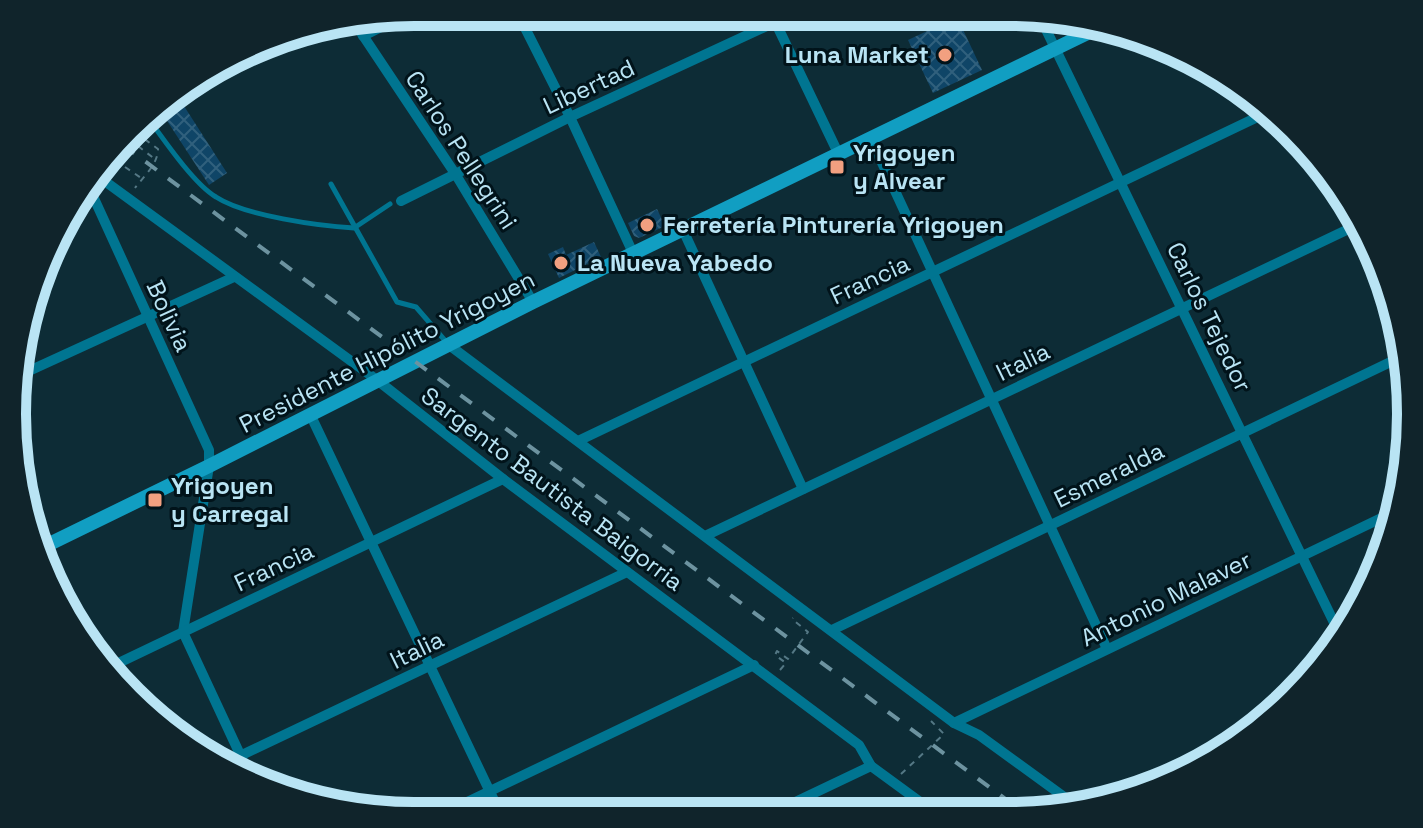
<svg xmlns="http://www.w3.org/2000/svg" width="1423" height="828" font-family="'Space Grotesk',sans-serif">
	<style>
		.building { fill: url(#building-cross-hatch) }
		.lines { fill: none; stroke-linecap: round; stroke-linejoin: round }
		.path { stroke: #547885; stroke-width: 2; stroke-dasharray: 6 6; stroke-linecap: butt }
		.lane { stroke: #007591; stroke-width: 5 }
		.street { stroke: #007591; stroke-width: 10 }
		.secondary { stroke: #119ec2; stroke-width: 14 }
		.rail { stroke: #6d93a0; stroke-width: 4; stroke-dasharray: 14 14; stroke-linecap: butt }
		.poi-dot { fill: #f2a080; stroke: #01131a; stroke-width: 3 }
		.labels { text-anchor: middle; stroke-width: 6; stroke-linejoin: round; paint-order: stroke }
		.poi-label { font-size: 24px; font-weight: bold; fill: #b9e4f4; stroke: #01131a; text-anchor: start }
		.street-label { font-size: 24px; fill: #b9e4f4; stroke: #01131a }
		.rim { fill: none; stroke: #b9e4f4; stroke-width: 10 }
	</style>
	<defs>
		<pattern id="building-cross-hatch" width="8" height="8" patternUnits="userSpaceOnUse" patternTransform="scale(2)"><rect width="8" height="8" fill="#0f4567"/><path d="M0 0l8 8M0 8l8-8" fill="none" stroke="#30607d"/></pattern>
	</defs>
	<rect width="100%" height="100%" fill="#0d2c36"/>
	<g class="building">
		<path d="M957,17L982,70L933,93L908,40Z"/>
		<path d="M175,92L227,173L209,185L158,107Z"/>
		<path d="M657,209L665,226L639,238L634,236L628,223Z"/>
		<path d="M594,242L601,257L559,278L548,254L563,247L566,255Z"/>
	</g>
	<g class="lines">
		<g class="path">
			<path d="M135,132L158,149C158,164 144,176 135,188"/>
			<path d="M138,146L156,160"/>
			<path d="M125,167L141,178"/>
			<path d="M780,670L786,663L775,655L777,651L788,659L808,632L792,619L793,618"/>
			<path d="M901,774L944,734L931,721"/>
		</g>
		<g class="lane">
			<path d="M148,118C164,140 194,184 216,197C245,216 320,226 354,228L390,204"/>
			<path d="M331,184L397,302L416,307L448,344"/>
		</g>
		<g class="street">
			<path d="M517,12L570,117L633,253"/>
			<path d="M771,13L839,155"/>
			<path d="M1038,13L1342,639"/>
			<path d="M354,22L456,175L533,302"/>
			<path d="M363,36L411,12"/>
			<path d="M871,139L1107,649"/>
			<path d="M95,174L377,380L503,479L859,745L871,766L938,815"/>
			<path d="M87,183L209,450V466L183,632L251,778"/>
			<path d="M401,201L570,117L795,13"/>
			<path d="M683,230L803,489"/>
			<path d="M449,345L954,723L979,735L1078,807"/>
			<path d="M18,376L234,277"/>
			<path d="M310,414L501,815"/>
			<path d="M578,441L1266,113"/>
			<path d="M705,536L1357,225"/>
			<path d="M832,630L1403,356"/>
			<path d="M106,669L503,479"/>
			<path d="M954,723L1396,511"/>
			<path d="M223,764L627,572"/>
			<path d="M440,815L754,665"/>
			<path d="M768,815L871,766"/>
		</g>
		<path class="secondary" d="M37,550L209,466L533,302L1102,26"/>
		<path class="rail" d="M123,145L1027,815"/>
	</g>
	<g class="poi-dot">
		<circle cx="945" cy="55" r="8"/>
		<rect x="829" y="159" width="16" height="16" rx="4"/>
		<circle cx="647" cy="225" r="8"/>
		<circle cx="561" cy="263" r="8"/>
		<rect x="147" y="492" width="16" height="16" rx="4"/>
	</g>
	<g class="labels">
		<g class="poi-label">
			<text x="929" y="63" text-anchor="end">Luna Market</text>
			<text x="853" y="161">Yrigoyen<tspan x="853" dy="28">y Alvear</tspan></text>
			<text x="663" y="233">Ferretería Pinturería Yrigoyen</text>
			<text x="577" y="271">La Nueva Yabedo</text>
			<text x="171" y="494">Yrigoyen<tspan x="171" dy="28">y Carregal</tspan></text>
		</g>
		<g class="street-label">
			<text transform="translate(589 87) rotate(-25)" y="8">Libertad</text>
			<text transform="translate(461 150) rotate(57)" y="8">Carlos Pellegrini</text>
			<text transform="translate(870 280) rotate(-25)" y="8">Francia</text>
			<text transform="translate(169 316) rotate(65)" y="8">Bolivia</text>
			<text transform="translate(1209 317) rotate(64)" y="8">Carlos Tejedor</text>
			<text transform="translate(387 352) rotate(-27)" y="8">Presidente Hipólito Yrigoyen</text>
			<text transform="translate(1023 362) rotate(-26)" y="8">Italia</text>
			<text transform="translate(1109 475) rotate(-26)" y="8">Esmeralda</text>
			<text transform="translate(552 489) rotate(37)" y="8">Sargento Bautista Baigorria</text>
			<text transform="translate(274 567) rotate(-25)" y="8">Francia</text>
			<text transform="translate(1166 599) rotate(-26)" y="8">Antonio Malaver</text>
			<text transform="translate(417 650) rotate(-26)" y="8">Italia</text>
		</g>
	</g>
	<path d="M0 0H1423V828H0ZM414 26H1009A388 388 0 0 1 1397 414V414A388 388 0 0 1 1009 802H414A388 388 0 0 1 26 414V414A388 388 0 0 1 414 26Z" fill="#10242b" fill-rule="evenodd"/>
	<path class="rim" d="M414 26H1009A388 388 0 0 1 1397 414V414A388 388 0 0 1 1009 802H414A388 388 0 0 1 26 414V414A388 388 0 0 1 414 26Z"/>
</svg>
